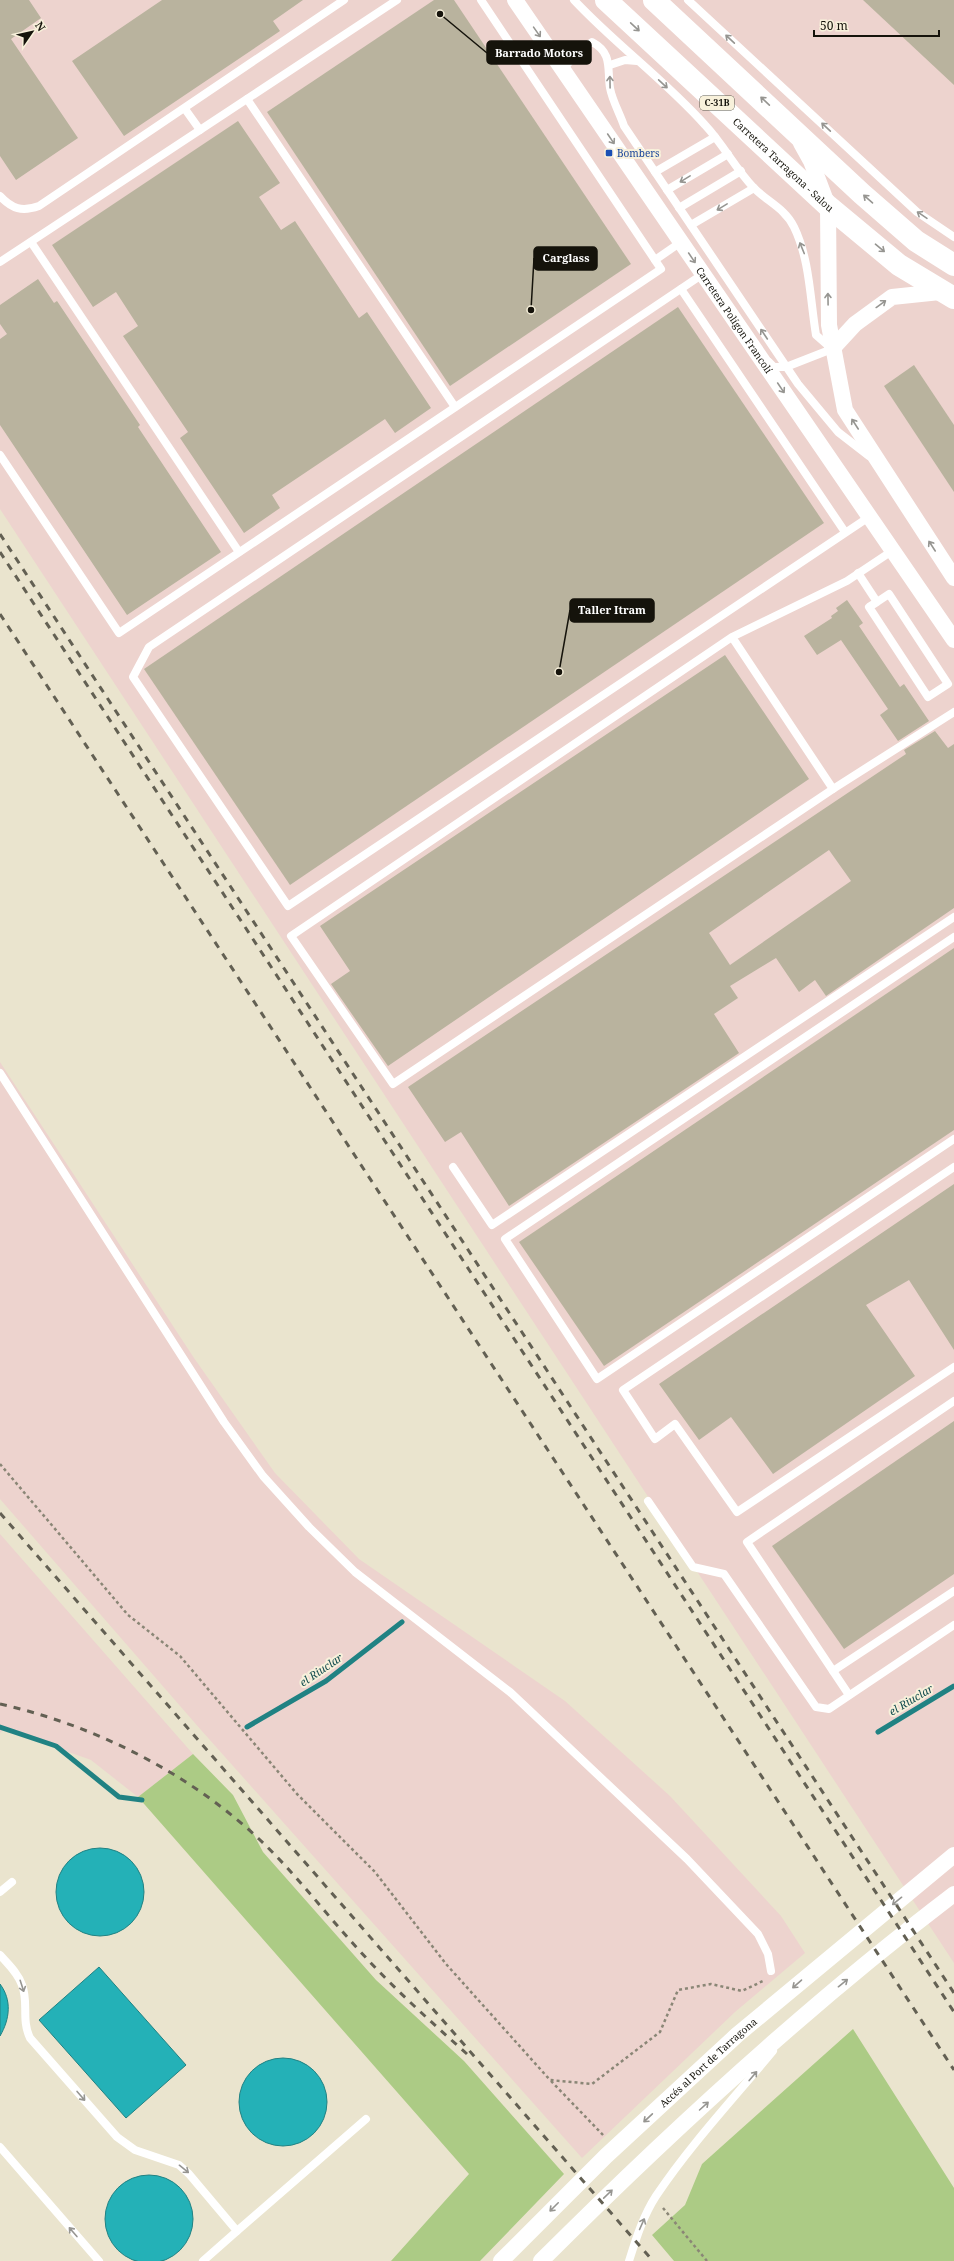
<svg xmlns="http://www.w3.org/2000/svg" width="954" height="2261" font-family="'Noto Serif',serif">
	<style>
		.industrial { fill: #edd3ce }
		.green { fill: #accb85 }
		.water { fill: #24b1b7; stroke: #208283 }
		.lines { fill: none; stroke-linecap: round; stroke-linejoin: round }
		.stream { stroke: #208283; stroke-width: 5 }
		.building { fill: #b9b39e; fill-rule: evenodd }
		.path { stroke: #8a8676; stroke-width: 2.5; stroke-dasharray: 3 3; stroke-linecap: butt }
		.service { stroke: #fff; stroke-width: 8 }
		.minor { stroke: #fff; stroke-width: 16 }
		.primary { stroke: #fff; stroke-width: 22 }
		.rail { stroke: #636053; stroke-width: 3; stroke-dasharray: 7 7; stroke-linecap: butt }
		.oneway { stroke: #969591 }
		.transit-dot { fill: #1a4fb4; stroke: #f8f1db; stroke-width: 1.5 }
		.labels { text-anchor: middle; stroke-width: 4; stroke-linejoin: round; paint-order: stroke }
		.shield { fill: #f8f1db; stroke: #595649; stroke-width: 1 }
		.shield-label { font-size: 9px; font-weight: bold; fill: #15130b }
		.transit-label { font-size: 10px; fill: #164399; stroke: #f8f1db; text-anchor: start }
		.street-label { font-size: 10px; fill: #15130b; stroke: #f8f1db }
		.water-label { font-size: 11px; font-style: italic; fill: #124b4e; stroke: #f8f1db }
		.leader { fill: none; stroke: #15130b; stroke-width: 1.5 }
		.callout-dot { fill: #15130b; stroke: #f8f1db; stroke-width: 1.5 }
		.callout { fill: #15130b; stroke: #15130b; stroke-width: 1.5 }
		.callout-label { font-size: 11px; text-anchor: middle; font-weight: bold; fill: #fff }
	</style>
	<rect width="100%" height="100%" fill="#eae4ce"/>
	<g class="industrial">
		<path d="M0,0H954V1963L0,509Z"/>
		<path d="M0,1062L194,1358L275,1473L359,1559L565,1701L670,1796L781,1916L805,1953L735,2012L582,2158L201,1730L0,1499Z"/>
		<path d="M0,1534L193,1754L138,1797L91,1760L4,1729L0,1733Z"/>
	</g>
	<g class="green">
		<path d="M193,1754L233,1795L263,1852L376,1980L464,2061L564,2174L480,2261H391L469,2174L138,1797Z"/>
		<path d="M853,2029L954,2188V2261H674L652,2235L685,2205L702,2164Z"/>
	</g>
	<g class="water">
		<circle cx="100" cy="1892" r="44"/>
		<path d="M99,1967L186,2065L126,2118L39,2020Z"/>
		<path d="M0,1984C12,2000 10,2019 0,2036Z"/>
		<circle cx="283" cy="2102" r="44"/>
		<circle cx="149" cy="2219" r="44"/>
	</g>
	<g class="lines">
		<g class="stream">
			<path d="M0,1727L56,1746L119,1797L142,1800"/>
			<path d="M247,1727L326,1681L402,1622"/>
			<path d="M878,1732L954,1686"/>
		</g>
	</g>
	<g class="building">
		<path d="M0,0H29L41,18L11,39L78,138L16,180L0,156Z"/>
		<path d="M162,0H303L273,21L280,31L124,136L72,61Z"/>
		<path d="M434,0H454L631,264L450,386L267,112Z"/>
		<path d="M863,0H954V85Z"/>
		<path d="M238,121L280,183L259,197L281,230L295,221L359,318L367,312L431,408L395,433L385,419L348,444L272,495L280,508L244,533L180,438L188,432L123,336L138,326L116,292L93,307L52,245Z"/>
		<path d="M38,279L54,303L57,301L140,425L138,427L221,552L127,615L0,425V339L7,334L0,324V305Z"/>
		<path d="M678,307L824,523L290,885L144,669Z"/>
		<path d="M914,365L954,425V492L884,386Z"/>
		<path d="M847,600L863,623L859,626L900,687L904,684L929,721L898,741L880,715L888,709L841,640L817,655L804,636L832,618L831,616L838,611L836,608Z"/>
		<path d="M725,655L809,779L388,1066L331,984L350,971L320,926Z"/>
		<path d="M935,731L948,748L954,744V908L826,996L815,980L799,992L776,958L730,986L738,998L714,1014L739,1053L509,1206L461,1132L445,1142L408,1087L906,754L904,750ZM829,850L851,881L730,965L709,933Z"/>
		<path d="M954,948V1130L604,1366L519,1242Z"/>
		<path d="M954,1184V1350L909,1280L866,1305L915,1376L773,1474L731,1417L699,1440L659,1384Z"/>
		<path d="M954,1421V1574L844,1649L772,1546Z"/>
	</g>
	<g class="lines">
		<g class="path">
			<path d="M0,1464L128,1615L180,1656L297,1794L375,1872L446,1964L550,2080L592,2084L660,2032L678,1990L711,1984L742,1991L765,1980"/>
			<path d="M551,2081L604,2136"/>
			<path d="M663,2208L707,2261"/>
		</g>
		<g class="service">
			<path d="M574,0C615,44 665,80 705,125C723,144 735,168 753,187C766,201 785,208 794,227C810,260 810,299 816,335L832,349L786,367H774L769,362"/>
			<path d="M688,0L917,212L954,237"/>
			<path d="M610,65L625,60L637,61"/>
			<path d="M563,69L579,51L592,42C613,53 607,69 610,88C612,100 620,114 624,126L798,384L838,432L869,456"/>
			<path d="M247,99L455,407"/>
			<path d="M185,109L200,130"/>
			<path d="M655,172L715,137"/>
			<path d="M667,190L728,154"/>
			<path d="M0,196C12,209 22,212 39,206L344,0"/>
			<path d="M679,208L741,171"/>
			<path d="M691,225L754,188"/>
			<path d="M31,242L239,552"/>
			<path d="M655,260L681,242"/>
			<path d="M0,262L397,0"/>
			<path d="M703,274L149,647L133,677L288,906L869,517"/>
			<path d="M681,289L845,532"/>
			<path d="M0,455L119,633L661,269L481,0"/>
			<path d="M858,573L877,602L889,594L948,684L928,697L869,607L877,602"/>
			<path d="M732,637L833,789L393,1084L291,936L732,637L847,581L892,551"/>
			<path d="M833,789L954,712"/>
			<path d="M954,937L505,1239L597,1379L954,1139"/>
			<path d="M0,1073L224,1422L263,1476L309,1527L355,1572L510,1692L687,1859L758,1934L768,1954L771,1971"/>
			<path d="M453,1167L492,1225L954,917"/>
			<path d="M954,1167L623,1390L655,1439L675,1424L737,1512L954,1367"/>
			<path d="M648,1501L693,1567L724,1574L816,1707L829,1709L954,1625"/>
			<path d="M833,1671L954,1591"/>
			<path d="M849,1695L747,1542L954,1401"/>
			<path d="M0,1892L12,1882"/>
			<path d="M0,1955C8,1964 18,1973 22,1985C29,2003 21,2019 30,2038L117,2137L135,2150L179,2165L189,2174L237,2231L203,2261"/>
			<path d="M0,2147L99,2261"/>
			<path d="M237,2231L366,2119"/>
			<path d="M629,2261C636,2239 643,2216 656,2196C690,2145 734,2098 773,2051"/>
		</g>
		<g class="minor">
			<path id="s1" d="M515,0L954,640"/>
			<path d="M801,143L811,161L828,206L829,325L845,410L954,578"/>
			<path d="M832,349L855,324L892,297L940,292"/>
			<path id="s2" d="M501,2261L606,2156L737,2035L954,1855"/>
			<path d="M541,2261C671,2131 808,2005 954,1894"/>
		</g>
		<g class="primary">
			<path id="s3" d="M606,0L828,206L899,265L954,298"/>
			<path d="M654,0L862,194L916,241L954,265"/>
		</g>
		<g class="rail">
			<path d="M0,534L954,1993"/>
			<path d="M0,552L954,2012"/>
			<path d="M0,614L954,2070"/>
			<path d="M0,1513L653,2261"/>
			<path d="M0,1704C94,1725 189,1773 259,1839C295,1873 325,1913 358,1949C392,1987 429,2020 467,2054"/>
		</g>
	</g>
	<defs><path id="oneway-shaft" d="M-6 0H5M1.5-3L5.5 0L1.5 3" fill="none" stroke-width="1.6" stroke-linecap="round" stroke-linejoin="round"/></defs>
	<g class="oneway">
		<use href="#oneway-shaft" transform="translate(635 27) rotate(43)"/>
		<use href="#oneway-shaft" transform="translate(537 32) rotate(55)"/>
		<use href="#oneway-shaft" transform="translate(730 39) rotate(-137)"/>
		<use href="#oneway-shaft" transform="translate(610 82) rotate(-91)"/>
		<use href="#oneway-shaft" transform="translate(663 84) rotate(43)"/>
		<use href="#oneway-shaft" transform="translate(765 101) rotate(-137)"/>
		<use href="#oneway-shaft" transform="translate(826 127) rotate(-137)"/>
		<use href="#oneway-shaft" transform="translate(611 139) rotate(56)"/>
		<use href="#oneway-shaft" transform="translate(685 179) rotate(149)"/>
		<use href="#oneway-shaft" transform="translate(868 199) rotate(-139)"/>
		<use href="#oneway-shaft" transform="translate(722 207) rotate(149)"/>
		<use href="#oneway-shaft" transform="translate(922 215) rotate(-146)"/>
		<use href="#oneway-shaft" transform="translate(802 248) rotate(-112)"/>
		<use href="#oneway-shaft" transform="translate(880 248) rotate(40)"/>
		<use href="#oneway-shaft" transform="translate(692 258) rotate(56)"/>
		<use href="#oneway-shaft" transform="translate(828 299) rotate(-91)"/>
		<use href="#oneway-shaft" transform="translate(881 304) rotate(-36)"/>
		<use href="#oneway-shaft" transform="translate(764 334) rotate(-124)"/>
		<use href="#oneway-shaft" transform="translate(781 388) rotate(56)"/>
		<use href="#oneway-shaft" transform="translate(855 424) rotate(-123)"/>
		<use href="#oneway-shaft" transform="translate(932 546) rotate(-123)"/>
		<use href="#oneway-shaft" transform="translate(897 1901) rotate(141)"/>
		<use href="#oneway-shaft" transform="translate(843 1983) rotate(-39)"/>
		<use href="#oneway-shaft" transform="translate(797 1984) rotate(139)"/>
		<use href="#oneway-shaft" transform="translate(22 1986) rotate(72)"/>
		<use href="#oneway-shaft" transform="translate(753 2076) rotate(-50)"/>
		<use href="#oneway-shaft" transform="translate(81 2096) rotate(49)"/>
		<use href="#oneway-shaft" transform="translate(704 2106) rotate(-42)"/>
		<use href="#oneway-shaft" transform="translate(648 2118) rotate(137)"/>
		<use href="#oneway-shaft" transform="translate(184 2169) rotate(39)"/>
		<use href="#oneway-shaft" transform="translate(608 2194) rotate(-44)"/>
		<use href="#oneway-shaft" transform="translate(554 2207) rotate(135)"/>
		<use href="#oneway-shaft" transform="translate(642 2224) rotate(-66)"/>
		<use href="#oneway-shaft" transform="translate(73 2232) rotate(-131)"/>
	</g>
	<rect class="transit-dot" x="605" y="149" width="8" height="8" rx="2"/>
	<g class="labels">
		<rect class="shield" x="700" y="96" width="34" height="14" rx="3"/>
		<g class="shield-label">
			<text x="717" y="106">C-31B</text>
		</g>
		<g class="transit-label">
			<text x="617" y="157">Bombers</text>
		</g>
		<g class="street-label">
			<text dy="4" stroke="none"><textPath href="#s3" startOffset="242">Carretera Tarragona - Salou</textPath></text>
			<text dy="4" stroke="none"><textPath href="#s1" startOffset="388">Carretera Polígon Francolí</textPath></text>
			<text dy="4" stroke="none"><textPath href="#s2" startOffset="287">Accés al Port de Tarragona</textPath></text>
		</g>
		<g class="water-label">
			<text transform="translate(321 1670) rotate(-34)" y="4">el Riuclar</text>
			<text transform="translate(911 1700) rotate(-31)" y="4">el Riuclar</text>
		</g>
	</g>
	<path class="leader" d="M440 14L487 53M531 310L534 258M559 672L570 610"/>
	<g class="callout-dot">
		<circle cx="440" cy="14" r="4"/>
		<circle cx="531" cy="310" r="4"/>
		<circle cx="559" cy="672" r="4"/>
	</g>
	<g class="callout">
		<rect x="487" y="41" width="104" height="23" rx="4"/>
		<rect x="534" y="247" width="63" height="23" rx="4"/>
		<rect x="570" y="599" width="84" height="23" rx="4"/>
	</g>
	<g class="callout-label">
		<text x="539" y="57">Barrado Motors</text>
		<text x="566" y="262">Carglass</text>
		<text x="612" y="614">Taller Itram</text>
	</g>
	<g transform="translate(32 32) rotate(56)" stroke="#f8f1db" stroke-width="3" paint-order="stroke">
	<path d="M0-3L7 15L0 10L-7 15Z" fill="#15130b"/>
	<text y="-6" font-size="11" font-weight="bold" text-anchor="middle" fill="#15130b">N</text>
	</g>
	<path d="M814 30v6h125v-6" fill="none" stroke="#15130b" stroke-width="2"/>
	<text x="820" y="30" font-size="12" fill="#15130b" stroke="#f8f1db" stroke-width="3" paint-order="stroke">50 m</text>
</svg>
